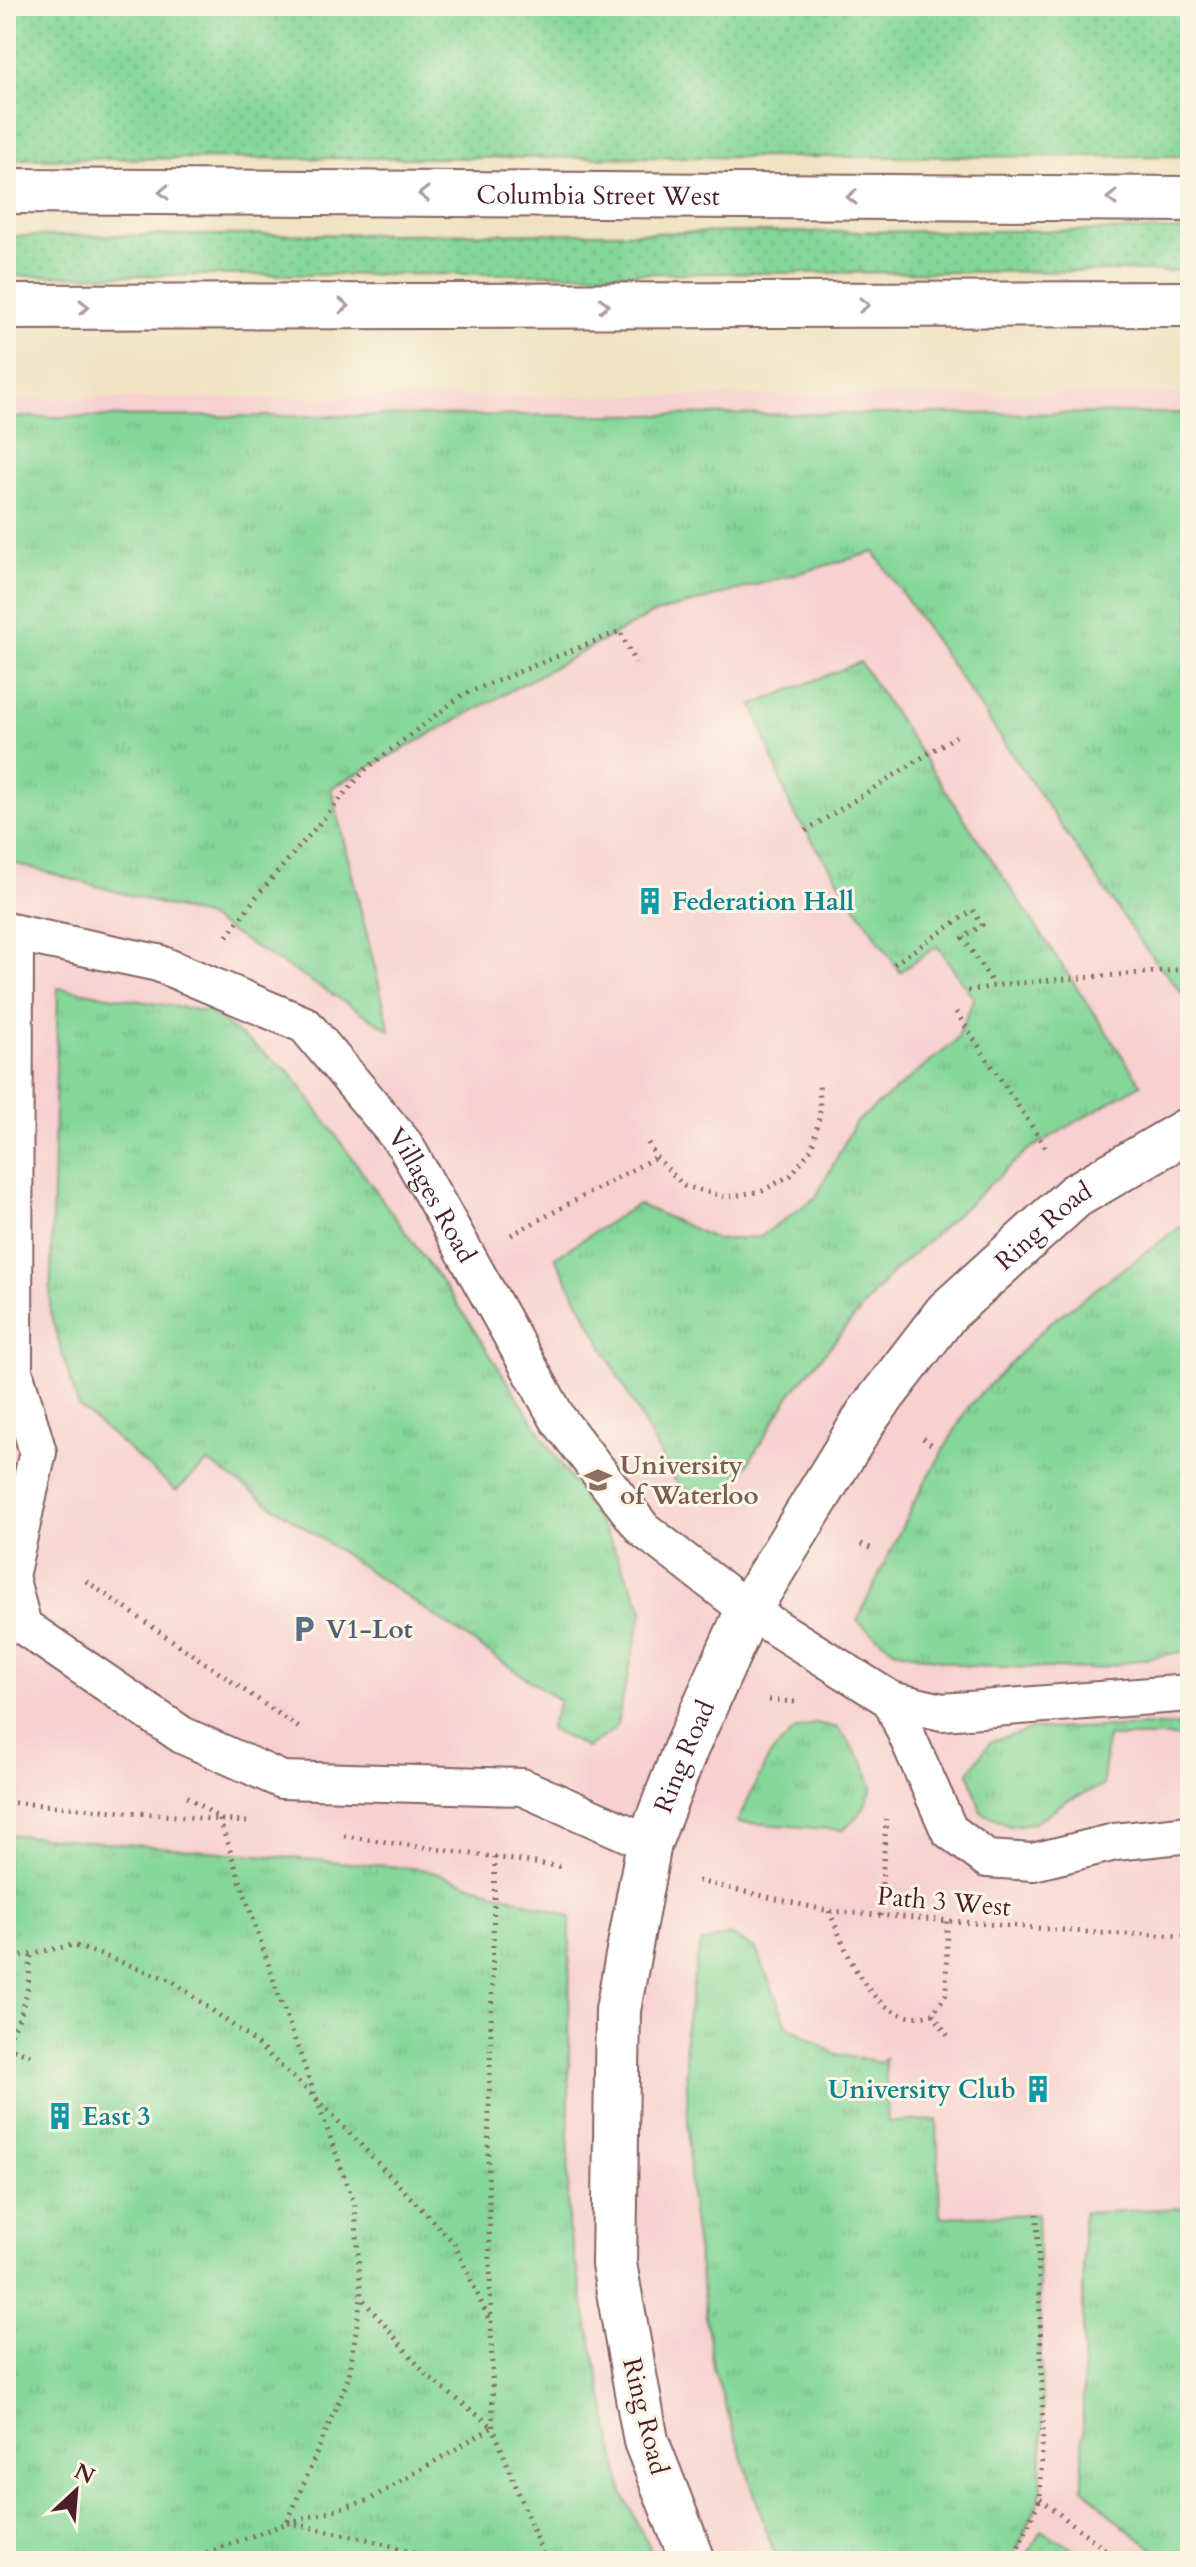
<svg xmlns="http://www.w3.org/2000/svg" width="1196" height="2567" font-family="Cardo,serif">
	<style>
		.built { fill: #f7d0d0 }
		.grass { fill: url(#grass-dots); stroke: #677b62; stroke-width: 2 }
		.park { fill: url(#park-tufts); stroke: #677b62; stroke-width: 2 }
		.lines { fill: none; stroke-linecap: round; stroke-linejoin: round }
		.service-casing { stroke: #846460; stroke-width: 40 }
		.minor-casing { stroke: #846460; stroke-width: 48 }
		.secondary-casing { stroke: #846460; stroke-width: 48 }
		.path { stroke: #846460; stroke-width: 5; stroke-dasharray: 2 6; stroke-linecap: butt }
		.service { stroke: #fff; stroke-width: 36 }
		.minor { stroke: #fff; stroke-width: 44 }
		.secondary { stroke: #fff; stroke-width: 44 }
		.oneway { stroke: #ae9aa0 }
		.labels { text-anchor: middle; stroke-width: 6; stroke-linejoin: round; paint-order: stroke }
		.street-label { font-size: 26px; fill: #4a1f2b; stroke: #fcf5e5 }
		.culture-label { font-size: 26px; font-weight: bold; fill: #0d838f; stroke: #fcf5e5; text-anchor: start }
		.education-label { font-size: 26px; font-weight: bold; fill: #785e54; stroke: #fcf5e5; text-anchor: start }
		.service-label { font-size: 26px; font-weight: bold; fill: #4e5e75; stroke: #fcf5e5; text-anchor: start }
	</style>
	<defs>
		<pattern id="grass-dots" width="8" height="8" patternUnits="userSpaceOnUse" patternTransform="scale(2)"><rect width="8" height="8" fill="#84d799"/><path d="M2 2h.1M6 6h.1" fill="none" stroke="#74b884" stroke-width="1.8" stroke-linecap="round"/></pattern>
		<pattern id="park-tufts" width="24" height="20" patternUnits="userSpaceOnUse" patternTransform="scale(2)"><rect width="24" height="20" fill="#84d799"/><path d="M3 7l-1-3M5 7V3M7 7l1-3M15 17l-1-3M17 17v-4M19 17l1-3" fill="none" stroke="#74b884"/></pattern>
	</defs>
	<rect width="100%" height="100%" fill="#fcf5e5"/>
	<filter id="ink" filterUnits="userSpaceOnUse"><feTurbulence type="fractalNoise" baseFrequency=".0125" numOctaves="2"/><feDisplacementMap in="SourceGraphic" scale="16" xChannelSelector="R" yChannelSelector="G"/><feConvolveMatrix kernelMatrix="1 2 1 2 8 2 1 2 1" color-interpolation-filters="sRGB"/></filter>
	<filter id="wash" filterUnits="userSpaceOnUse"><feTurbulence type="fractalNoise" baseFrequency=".006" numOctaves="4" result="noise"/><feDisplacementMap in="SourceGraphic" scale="32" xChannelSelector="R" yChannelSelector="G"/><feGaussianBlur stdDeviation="1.8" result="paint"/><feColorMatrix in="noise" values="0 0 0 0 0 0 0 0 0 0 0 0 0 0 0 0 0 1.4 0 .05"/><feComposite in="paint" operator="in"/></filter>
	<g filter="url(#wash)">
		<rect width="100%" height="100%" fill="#f0e3c3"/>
		<path class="built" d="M1190,394V2561H6V399Z"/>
		<g class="grass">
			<path d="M6,6H1190V156L6,159Z"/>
			<path d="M1190,230V271L6,276V236Z"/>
			<path d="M1041,2530L1095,2561H1025Z"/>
		</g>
		<g class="park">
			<path d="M1190,413V1003L1141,943L874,552L652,614L331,788L390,1030L204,916L6,861V417Z"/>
			<path d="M860,662L1141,1084L1028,1150L890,1275L792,1392L730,1493L704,1501L674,1480L555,1257L638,1204L718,1240L760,1237L816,1197L855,1123L956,1041L974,999L937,946L900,972L792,810L753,705Z"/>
			<path d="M58,988L209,1012L290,1072L456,1302L610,1540L643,1609L616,1728L587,1748L549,1729L560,1701L208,1462L176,1491L78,1406L50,1312Z"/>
			<path d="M1190,1220V1650L1094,1669L967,1666L894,1650L857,1621L913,1504L968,1407L1048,1324Z"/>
			<path d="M816,1723L838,1728L864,1763L872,1788L863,1810L843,1830L737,1822L770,1755L794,1731Z"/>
			<path d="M1190,1725V1737H1107L1103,1786L1066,1801L1035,1823L1009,1826L981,1812L969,1772L990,1742L1032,1729Z"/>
			<path d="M6,1834L423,1869L570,1916L568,2226L623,2494L656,2561H6Z"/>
			<path d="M730,1935L756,1949L787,2025L836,2054L881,2063L885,2058L888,2122L937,2120L940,2217L1037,2214L1043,2428L1040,2499L1012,2561H779L772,2547L713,2368L691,2204L685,2032L700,1943Z"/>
			<path d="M1190,2199V2561H1169L1123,2526L1083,2487V2213L1181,2208Z"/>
		</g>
	</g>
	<g filter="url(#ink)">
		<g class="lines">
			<g class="service-casing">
				<g id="service">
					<path id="s1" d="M6,931L158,963L305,1025L405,1145L558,1419L643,1529L748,1610L891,1700L949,1830L987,1859L1033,1862L1115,1842L1190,1834"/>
					<path d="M15,933L14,1371L38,1452L10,1576L23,1626L182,1735L282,1780L522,1787L649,1843"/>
					<path d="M891,1700L942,1712L1190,1693"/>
				</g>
			</g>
			<g class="minor-casing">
				<g id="minor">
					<path id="s2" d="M693,2561L646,2441L614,2264L618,2010L649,1843L686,1748L748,1610L867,1416L947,1312L1075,1196L1190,1129"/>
				</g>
			</g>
			<g class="secondary-casing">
				<g id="secondary">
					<path id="s3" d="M6,191L1190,199"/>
					<path d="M6,307L1190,304"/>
				</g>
			</g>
			<g class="path">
				<path d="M806,831L956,736"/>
				<path d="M227,936L257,896L366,769L462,695L620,631L635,663"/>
				<path d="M894,964L973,910L982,925L963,938L994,985"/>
				<path d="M968,991L1005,984L1190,969"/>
				<path d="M956,1012L1048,1151"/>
				<path d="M648,1143L656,1157L684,1186L726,1197L762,1191L791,1175L812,1148L820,1114L819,1085"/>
				<path d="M511,1235L656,1157"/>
				<path d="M923,1438L935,1447"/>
				<path d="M861,1544L872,1549"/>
				<path d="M86,1581L299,1728"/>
				<path d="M769,1700L796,1702"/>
				<path d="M6,1802L247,1822"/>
				<path d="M344,1836L564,1867"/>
				<path d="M495,1857L488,2154L493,2427L545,2561"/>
				<path d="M698,1881L829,1911L1097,1933L1190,1936"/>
				<path d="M829,1911C846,1948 863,2005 907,2016C914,2018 925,2015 933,2014L946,1994L947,1921"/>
				<path d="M880,1916L886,1819"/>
				<path d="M6,1959L73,1945L171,1980L250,2038L317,2099L454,2243L490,2322"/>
				<path d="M933,2014L950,2039"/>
				<path d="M6,2041C27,2010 28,1990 31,1954"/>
				<path d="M6,2046L30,2055"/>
				<path d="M1040,2499L1120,2561"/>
				<path d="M288,2523L369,2500L493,2427L428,2377L361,2297"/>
				<path d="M288,2523L363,2538L447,2561"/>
				<path d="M184,2561L287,2523L349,2377L361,2297L355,2206L278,1993L219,1818L187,1796"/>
				<path d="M1012,2561L1040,2499L1043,2428L1037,2214"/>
			</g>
			<use href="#service" class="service"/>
			<use href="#minor" class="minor"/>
			<use href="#secondary" class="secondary"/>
		</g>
		<defs><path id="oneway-chevron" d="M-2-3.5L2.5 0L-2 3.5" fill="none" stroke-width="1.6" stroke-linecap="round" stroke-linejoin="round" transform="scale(2)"/></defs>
		<g class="oneway">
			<use href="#oneway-chevron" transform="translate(164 192) rotate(-180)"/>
			<use href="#oneway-chevron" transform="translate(424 194) rotate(-180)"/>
			<use href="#oneway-chevron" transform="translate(852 197) rotate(-180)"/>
			<use href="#oneway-chevron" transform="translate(1112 198) rotate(-180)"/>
			<use href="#oneway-chevron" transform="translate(604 305)"/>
			<use href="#oneway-chevron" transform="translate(864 305)"/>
			<use href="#oneway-chevron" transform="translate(344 306)"/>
			<use href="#oneway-chevron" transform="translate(84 307)"/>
		</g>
	</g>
	<defs>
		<g id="building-bare" transform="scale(2.16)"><path d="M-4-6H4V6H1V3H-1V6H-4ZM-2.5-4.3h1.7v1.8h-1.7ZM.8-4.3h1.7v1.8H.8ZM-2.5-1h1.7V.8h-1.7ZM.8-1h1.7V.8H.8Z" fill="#0f9aa8" stroke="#fcf5e5" stroke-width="2.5" paint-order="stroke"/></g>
		<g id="university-bare" transform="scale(2.16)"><path d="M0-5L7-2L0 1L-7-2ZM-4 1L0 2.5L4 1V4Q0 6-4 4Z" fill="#8d6e63" stroke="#fcf5e5" stroke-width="2.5" paint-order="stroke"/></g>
		<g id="parking-bare" transform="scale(2.16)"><path d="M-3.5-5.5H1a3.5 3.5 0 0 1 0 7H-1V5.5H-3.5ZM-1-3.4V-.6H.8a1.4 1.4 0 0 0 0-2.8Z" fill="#5c6f8a" stroke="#fcf5e5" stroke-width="2.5" paint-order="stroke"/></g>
	</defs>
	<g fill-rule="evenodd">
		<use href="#building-bare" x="650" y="901"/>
		<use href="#university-bare" x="598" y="1480"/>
		<use href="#parking-bare" x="304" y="1629"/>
		<use href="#building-bare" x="1038" y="2089"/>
		<use href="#building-bare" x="60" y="2116"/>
	</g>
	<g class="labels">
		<g class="street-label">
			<text dy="9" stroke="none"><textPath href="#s3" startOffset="592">Columbia Street West</textPath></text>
			<text dy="9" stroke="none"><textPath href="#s1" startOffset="528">Villages Road</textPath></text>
			<text dy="9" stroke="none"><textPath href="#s2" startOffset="1474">Ring Road</textPath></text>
			<text dy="9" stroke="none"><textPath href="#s2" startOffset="826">Ring Road</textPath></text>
			<text transform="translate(944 1901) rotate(5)" y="9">Path 3 West</text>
			<text transform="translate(646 2416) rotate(76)" y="9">Ring Road</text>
		</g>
		<g class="culture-label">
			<text x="672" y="910">Federation Hall</text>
			<text x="1016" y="2098" text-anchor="end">University Club</text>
			<text x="82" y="2125">East 3</text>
		</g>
		<g class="education-label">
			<text x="620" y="1474">University<tspan x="620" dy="30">of Waterloo</tspan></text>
		</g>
		<g class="service-label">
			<text x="326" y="1638">V1-Lot</text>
		</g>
	</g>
	<rect width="1196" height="2567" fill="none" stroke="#fcf5e5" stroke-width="32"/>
	<g transform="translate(76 2491) rotate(26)" stroke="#fcf5e5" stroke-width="6" paint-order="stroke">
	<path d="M0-6L14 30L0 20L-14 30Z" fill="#4a1f2b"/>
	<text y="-12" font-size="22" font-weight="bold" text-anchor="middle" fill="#4a1f2b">N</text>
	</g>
</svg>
